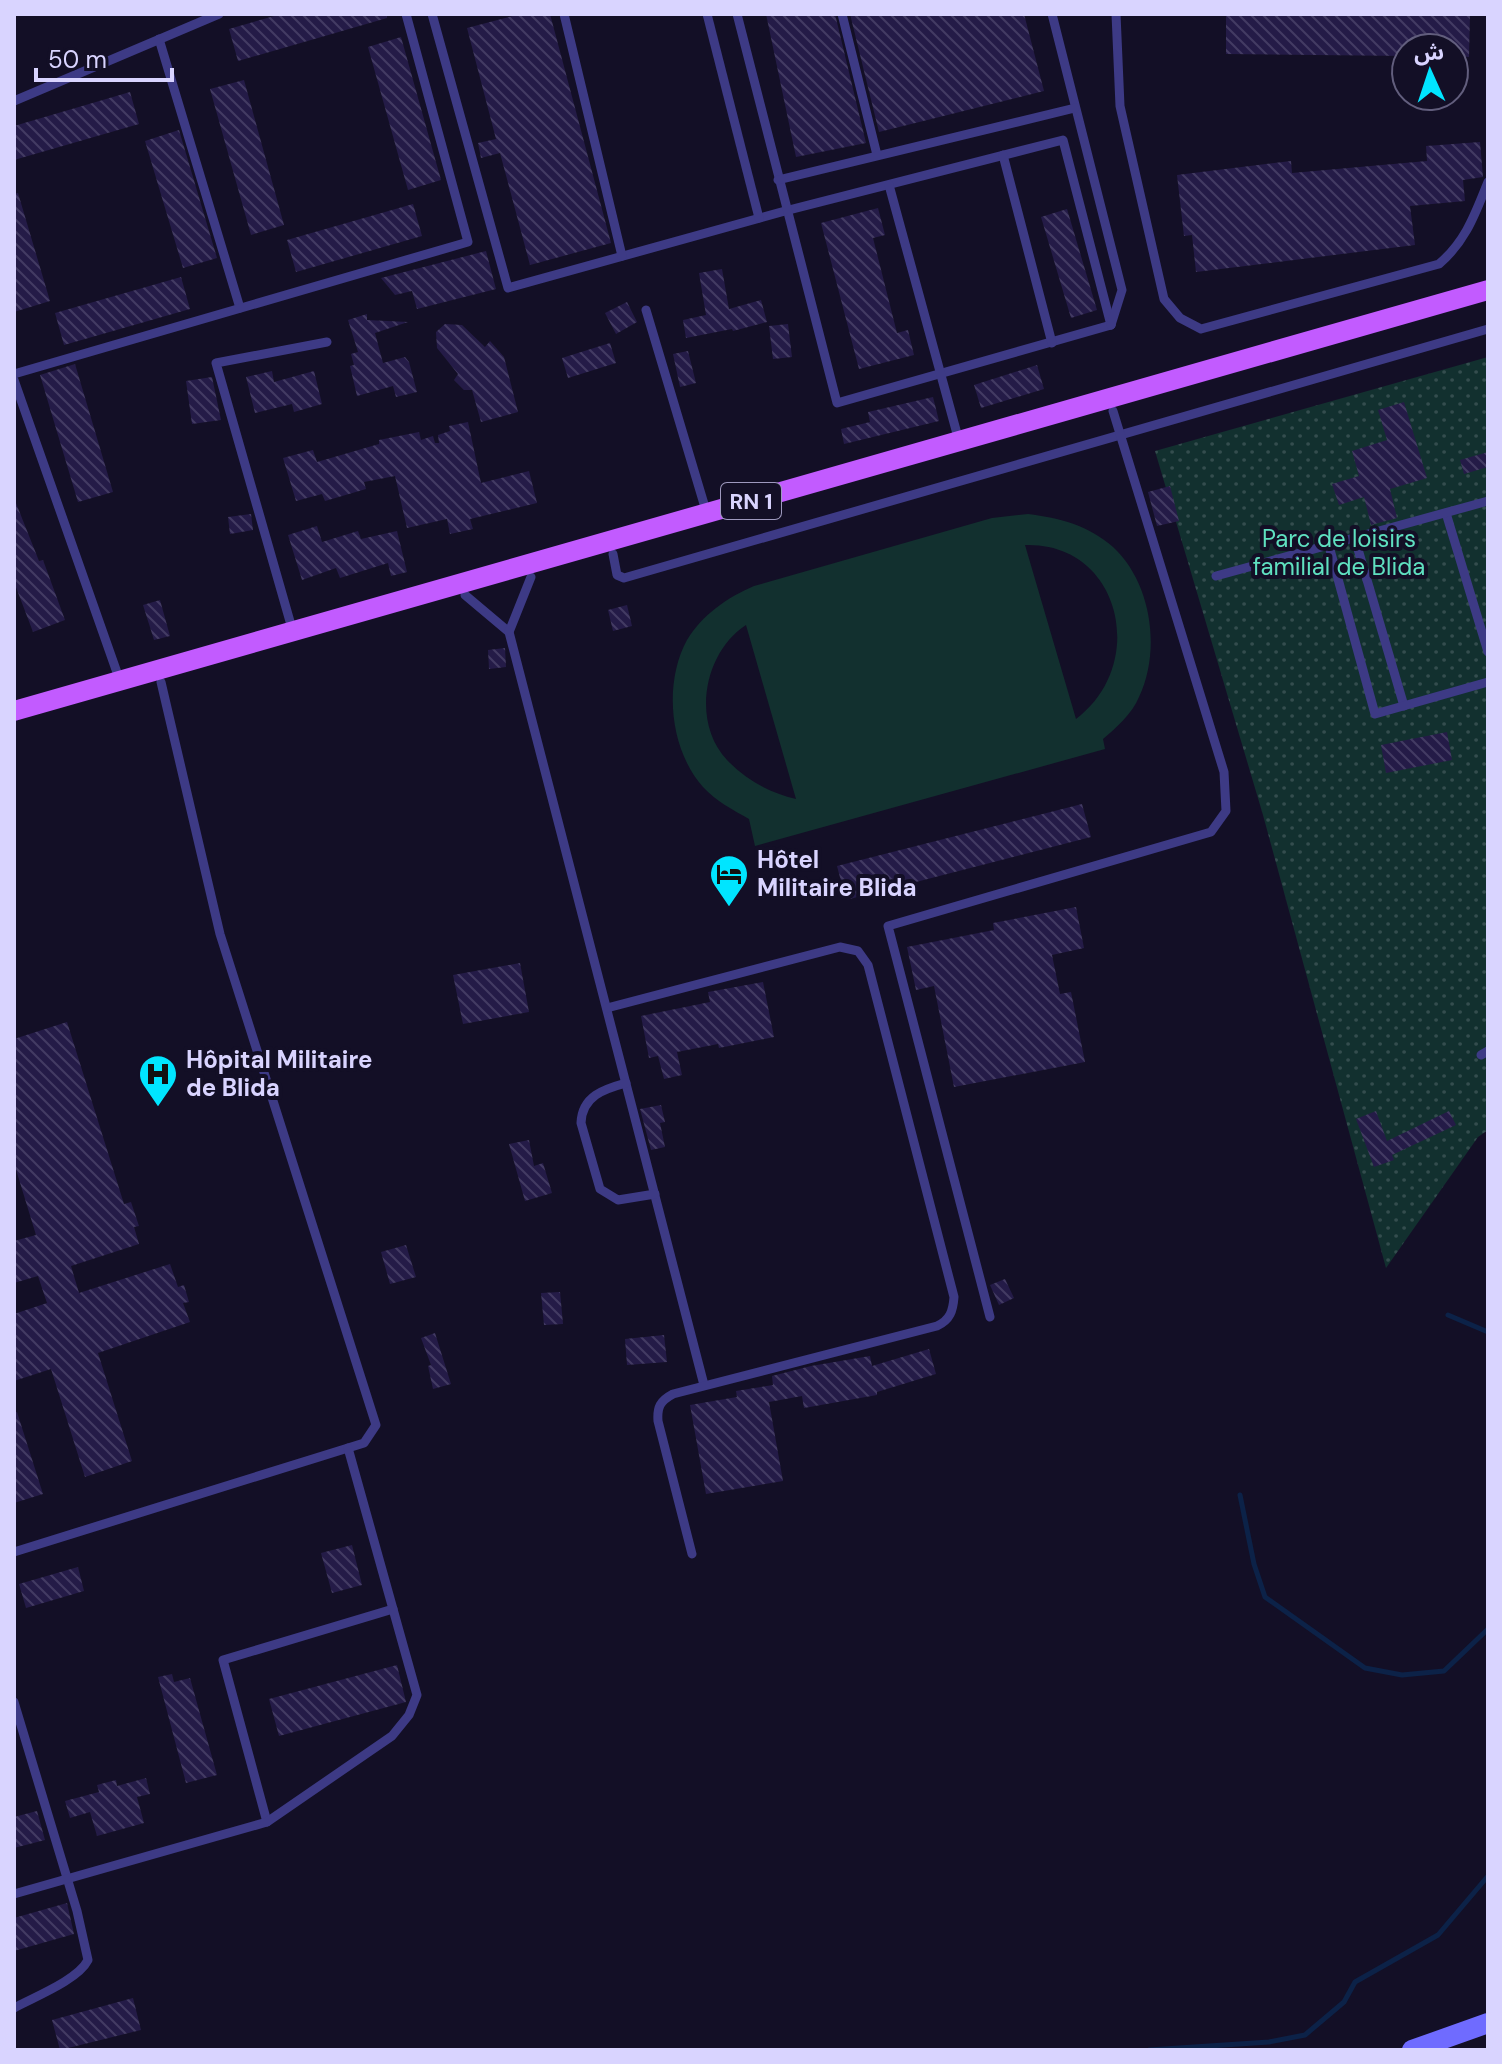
<svg xmlns="http://www.w3.org/2000/svg" width="1502" height="2064" font-family="'DM Sans','Noto Sans Arabic',sans-serif">
	<style>
		.grass { fill: #12302f; fill-rule: evenodd }
		.park { fill: url(#park-dots) }
		.lines { fill: none; stroke-linecap: round; stroke-linejoin: round }
		.stream { stroke: #0c2248; stroke-width: 5 }
		.building { fill: url(#building-back-hatch) }
		.lane { stroke: #3d3a85; stroke-width: 9 }
		.secondary { stroke: #6f6bff; stroke-width: 20 }
		.primary { stroke: #c25bff; stroke-width: 20 }
		.labels { text-anchor: middle; stroke-width: 8; stroke-linejoin: round; paint-order: stroke }
		.shield { fill: #130f26; stroke: #9e99be; stroke-width: 2 }
		.shield-label { font-size: 22px; font-weight: bold; fill: #d9d4ff }
		.park-label { font-size: 24px; fill: #5fe0c0; stroke: #130f26 }
		.poi-label { font-size: 24px; font-weight: bold; fill: #d9d4ff; stroke: #130f26; text-anchor: start }
	</style>
	<defs>
		<pattern id="park-dots" width="8" height="8" patternUnits="userSpaceOnUse" patternTransform="scale(2)"><rect width="8" height="8" fill="#12302f"/><path d="M2 2h.1M6 6h.1" fill="none" stroke="#344d4e" stroke-width="1.8" stroke-linecap="round"/></pattern>
		<pattern id="building-back-hatch" width="6" height="6" patternUnits="userSpaceOnUse" patternTransform="scale(2)"><rect width="6" height="6" fill="#241b47"/><path d="M-1 5l2 2M0 0l6 6M5-1l2 2" fill="none" stroke="#433b63"/></pattern>
	</defs>
	<rect width="100%" height="100%" fill="#130f26"/>
	<path class="grass" d="M1028,514C1060,518 1088,525 1113,547C1152,583 1161,651 1139,697C1132,714 1116,728 1103,739L1105,749L755,846L749,819C733,810 716,801 703,787C670,750 663,684 687,640C702,615 728,597 754,586L992,518ZM1025,545C1121,542 1149,664 1076,719ZM746,625L796,799C770,793 746,780 727,760C691,722 704,652 746,625Z"/>
	<path class="park" d="M1488,357V1130L1478,1137L1386,1268L1263,815L1155,451Z"/>
	<g class="lines">
		<g class="stream">
			<path d="M1448,1315L1488,1332"/>
			<path d="M1240,1495L1254,1564L1265,1597L1365,1668L1402,1675L1444,1671L1488,1629"/>
			<path d="M1149,2050L1269,2042L1305,2035L1344,2002L1355,1982L1438,1935L1488,1876"/>
		</g>
	</g>
	<g class="building">
		<path d="M281,14H387V18L238,61L229,29Z"/>
		<path d="M520,14H550L611,243L530,265L500,153L481,158L478,143L496,139L467,28Z"/>
		<path d="M766,14H835L866,143L796,157Z"/>
		<path d="M850,14H1024L1044,91L879,132Z"/>
		<path d="M1226,14H1470L1469,57L1454,56V48H1406V56L1226,54Z"/>
		<path d="M401,37L441,180L408,190L368,47Z"/>
		<path d="M244,80L284,225L251,235L210,89Z"/>
		<path d="M130,92L139,124L14,160V126Z"/>
		<path d="M179,130L217,258L183,268L145,141Z"/>
		<path d="M1480,142L1483,177L1463,180L1465,201L1410,206L1415,245L1196,272L1192,235L1184,236L1177,175L1291,161L1292,173L1427,161L1426,146Z"/>
		<path d="M18,193L50,301L14,312V194Z"/>
		<path d="M413,204L422,236L296,272L287,240Z"/>
		<path d="M878,208L885,235L873,238L897,333L908,330L914,355L859,369L821,223Z"/>
		<path d="M1067,209L1097,310L1071,318L1041,217Z"/>
		<path d="M486,251L496,289L417,309L412,291L395,295L381,278Z"/>
		<path d="M722,269L729,309L761,300L767,322L733,331L732,329L686,338L683,320L706,315L699,273Z"/>
		<path d="M181,277L190,309L64,345L55,313Z"/>
		<path d="M627,302L637,322L616,334L605,313Z"/>
		<path d="M367,314V320L408,322L375,333L383,363L405,357L409,362L417,392L396,397L393,386L357,396L350,366L354,365L351,354L358,352L348,320Z"/>
		<path d="M445,324L462,325L485,347L490,341L504,357L518,412L481,422L472,390H464L454,380L458,374L437,348L436,332Z"/>
		<path d="M788,324L792,357L773,359L769,326Z"/>
		<path d="M610,343L616,363L568,378L562,358Z"/>
		<path d="M688,351L696,383L680,387L673,354Z"/>
		<path d="M75,364L113,492L78,502L40,375Z"/>
		<path d="M1037,365L1044,389L981,408L974,385Z"/>
		<path d="M272,371L274,382L314,371L322,404L294,412L292,404L255,413L246,377Z"/>
		<path d="M212,377L221,420L192,424L186,381Z"/>
		<path d="M933,397L939,421L844,444L841,429L870,422L868,412Z"/>
		<path d="M1404,402L1427,478L1390,489L1397,518L1371,525L1364,497L1339,505L1332,484L1359,476L1352,451L1387,440L1378,410Z"/>
		<path d="M468,422L481,483L529,471L537,503L470,519L473,529L450,534L447,519L407,528L395,476L364,482L366,489L325,501L322,494L296,501L283,458L313,450L317,462L379,444V440L419,432L421,440L433,436L435,443H439L438,435L450,431L449,426Z"/>
		<path d="M1488,452V467L1464,474L1460,460Z"/>
		<path d="M1170,486L1179,521L1157,526L1148,492Z"/>
		<path d="M14,498L39,561L43,560L65,620L33,632L14,582Z"/>
		<path d="M251,514L253,530L230,534L228,517Z"/>
		<path d="M317,526L322,542L358,531L361,539L397,531L407,572L391,576L388,563L340,578L336,568L302,580L288,535Z"/>
		<path d="M160,600L170,636L154,640L143,605Z"/>
		<path d="M627,605L632,626L613,631L608,610Z"/>
		<path d="M505,648L506,667L489,669L488,650Z"/>
		<path d="M1447,732L1452,760L1386,773L1381,745Z"/>
		<path d="M1082,804L1091,837L846,900L837,866Z"/>
		<path d="M1076,907L1084,948L1052,955L1060,994L1071,992L1085,1062L954,1087L934,986L916,990L907,947L994,930L993,923Z"/>
		<path d="M520,963L529,1012L463,1024L453,975Z"/>
		<path d="M763,982L774,1037L719,1048L718,1044L677,1052L682,1075L664,1079L658,1056L649,1058L641,1016L710,1002L708,992Z"/>
		<path d="M67,1022L124,1204L131,1202L139,1226L134,1227L139,1244L71,1266L79,1293L170,1264L178,1287L184,1285L189,1302L183,1303L190,1322L98,1353L132,1461L85,1477L51,1369L14,1381V1314L47,1303L38,1276L14,1283V1241L36,1235L14,1163V1039Z"/>
		<path d="M661,1105L665,1122L660,1123L665,1147L651,1150L640,1109Z"/>
		<path d="M1376,1111L1387,1141L1449,1111L1456,1125L1392,1155L1394,1160L1374,1167L1356,1119Z"/>
		<path d="M529,1140L534,1166L543,1163L552,1193L525,1201L509,1144Z"/>
		<path d="M406,1245L416,1277L390,1284L381,1252Z"/>
		<path d="M1005,1279L1014,1298L999,1305L990,1285Z"/>
		<path d="M560,1292L563,1324L544,1325L541,1293Z"/>
		<path d="M435,1333L451,1384L433,1389L428,1366L431,1365L421,1338Z"/>
		<path d="M664,1335L667,1362L627,1365L625,1339Z"/>
		<path d="M929,1349L936,1374L877,1392V1395L804,1408L802,1396L769,1402L783,1481L706,1494L690,1405L737,1397L736,1391L773,1385L772,1376L811,1366L870,1356L872,1366Z"/>
		<path d="M17,1412L43,1494L14,1503V1413Z"/>
		<path d="M352,1545L362,1585L332,1593L321,1553Z"/>
		<path d="M78,1567L84,1591L26,1608L19,1584Z"/>
		<path d="M397,1665L406,1702L279,1736L269,1699Z"/>
		<path d="M172,1674L174,1682L190,1678L217,1775L186,1783L158,1677Z"/>
		<path d="M146,1778L150,1794L137,1797L144,1823L97,1836L90,1812L70,1818L65,1801L99,1792L97,1785L116,1780L117,1786Z"/>
		<path d="M37,1811L45,1840L14,1848V1817Z"/>
		<path d="M67,1903L74,1934L14,1951V1918Z"/>
		<path d="M133,1998L141,2030L60,2050L52,2020Z"/>
	</g>
	<g class="lines">
		<g class="lane">
			<path d="M432,14L508,288L785,211L1063,140L1111,325"/>
			<path d="M564,14L622,256"/>
			<path d="M707,14L759,218"/>
			<path d="M737,14L837,403L1111,325"/>
			<path d="M842,14L877,155"/>
			<path d="M1052,14L1122,290L1111,325"/>
			<path d="M1116,14L1120,106L1164,299L1180,318L1201,329L1439,264C1466,241 1475,214 1488,182"/>
			<path d="M159,39L240,308"/>
			<path d="M14,101L219,14"/>
			<path d="M1003,155L1052,343"/>
			<path d="M778,180L1075,108"/>
			<path d="M889,185L959,441"/>
			<path d="M646,310L707,514"/>
			<path d="M14,374L468,242L406,14"/>
			<path d="M14,380L120,681"/>
			<path d="M1446,513L1488,652"/>
			<path d="M1355,539L1404,706"/>
			<path d="M1329,546L1375,714L1488,682"/>
			<path d="M613,554L617,575L624,578L1488,329"/>
			<path d="M1216,576L1488,501"/>
			<path d="M465,595L509,632L704,1385"/>
			<path d="M293,632L216,363L327,342"/>
			<path d="M509,632L531,577"/>
			<path d="M607,1008L840,947L858,951L868,965L954,1297C953,1311 950,1320 937,1326L673,1394C660,1401 657,1407 658,1421L692,1554"/>
			<path d="M1481,1055L1488,1051"/>
			<path d="M626,1083C604,1089 582,1096 581,1123L600,1189L618,1200L655,1194"/>
			<path d="M990,1317L888,926L1211,832L1226,811L1224,772L1113,411"/>
			<path d="M14,1552L348,1448L364,1443L376,1425L220,934L161,682"/>
			<path d="M14,1702L77,1911L88,1960C78,1980 34,1997 14,2008"/>
			<path d="M267,1822L223,1660L393,1609"/>
			<path d="M14,1894L267,1822L392,1736L409,1715L417,1695L348,1448"/>
		</g>
		<path class="secondary" d="M1412,2050L1488,2023"/>
		<path class="primary" d="M14,711L1488,290"/>
	</g>
	<defs>
		<g id="hotel-pin" transform="scale(2)"><path d="M0 17L-7.5 6A9.5 9.5 0 1 1 7.5 6Z" fill="#00e5ff" stroke="#130f26"/><path d="M-6-4.5h1.5V1H6V5H4.5V3h-9V5H-6ZM-4 0a1.8 1.8 0 1 1 3.6 0ZM.5 0V-2.5h3Q6-2.5 6 0Z" fill="#111"/></g>
		<g id="hospital-pin" transform="scale(2)"><path d="M0 17L-7.5 6A9.5 9.5 0 1 1 7.5 6Z" fill="#00e5ff" stroke="#130f26"/><path d="M-5-5h3v3.5h4V-5h3V5h-3V1.5h-4V5h-3Z" fill="#111"/></g>
	</defs>
	<g fill-rule="evenodd">
		<use href="#hotel-pin" x="729" y="874"/>
		<use href="#hospital-pin" x="158" y="1074"/>
	</g>
	<g class="labels">
		<rect class="shield" x="721" y="483" width="60" height="36" rx="6"/>
		<g class="shield-label">
			<text x="751" y="509">RN 1</text>
		</g>
		<g class="park-label">
			<text x="1339" y="547">Parc de loisirs<tspan x="1339" dy="28">familial de Blida</tspan></text>
		</g>
		<g class="poi-label">
			<text x="757" y="868">Hôtel<tspan x="757" dy="28">Militaire Blida</tspan></text>
			<text x="186" y="1068">Hôpital Militaire<tspan x="186" dy="28">de Blida</tspan></text>
		</g>
	</g>
	<rect width="1502" height="2064" fill="none" stroke="#d9d4ff" stroke-width="32"/>
	<g transform="translate(1430 72) rotate(357)"><circle r="38" fill="#130f26" stroke="#625e7d" stroke-width="2"/>
	<path d="M0-6L14 30L0 20L-14 30Z" fill="#00e5ff"/>
	<text y="-12" font-size="22" font-weight="bold" text-anchor="middle" fill="#d9d4ff">ش</text>
	</g>
	<path d="M36 68v12h136v-12" fill="none" stroke="#d9d4ff" stroke-width="4"/>
	<text x="48" y="68" font-size="24" fill="#d9d4ff" stroke="#130f26" stroke-width="6" paint-order="stroke">50 m</text>
</svg>
